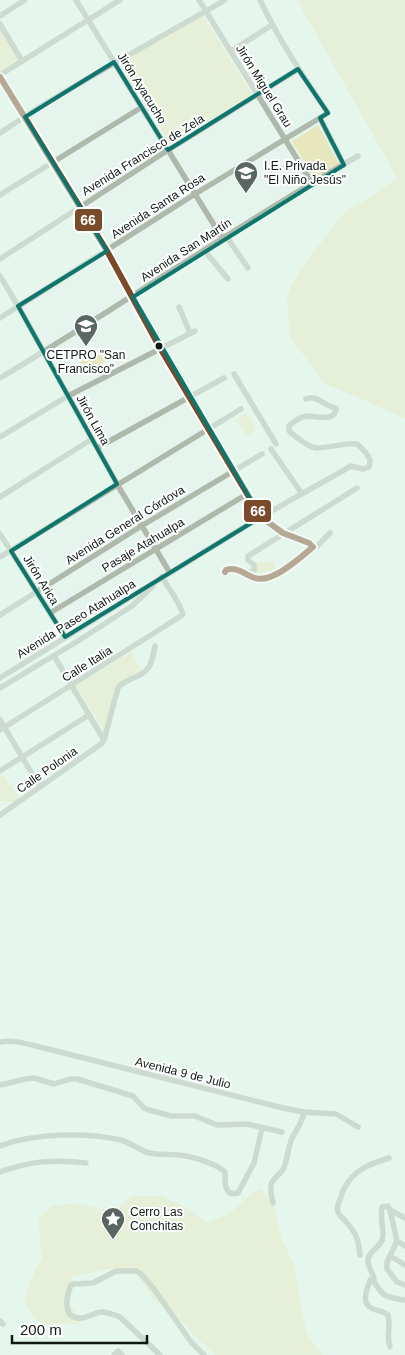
<svg xmlns="http://www.w3.org/2000/svg" width="405" height="1355" font-family="Helvetica,sans-serif">
	<style>
		.green { fill: #e6e7bd }
		.lines { fill: none; stroke-linecap: round; stroke-linejoin: round }
		.minor { stroke: #aeb9ac; stroke-width: 5.5 }
		.bus-1-casing { stroke: #fff; stroke-width: 10 }
		.bus-1 { stroke: #7a4b2a; stroke-width: 6 }
		.marked { fill: none; stroke: #0f766e; stroke-width: 4; stroke-linejoin: round }
		.bus-dot { fill: #0f1915; stroke: #fff; stroke-width: 2 }
		.labels { text-anchor: middle; stroke-width: 4; stroke-linejoin: round; paint-order: stroke }
		.street-label { font-size: 12px; fill: #0f1915; stroke: #fff }
		.poi-label { font-size: 12px; fill: #0f1915; stroke: #fff; text-anchor: start }
		.line-badge { stroke: #fff; stroke-width: 2 }
		.badge-label { font-size: 14px; text-anchor: middle; font-weight: bold; fill: #fff }
	</style>
	<rect width="100%" height="100%" fill="#e5f5ed"/>
	<g class="green">
		<path d="M297,0H405V418L324,383L290,336L287,295L300,270L344,213L398,179Z"/>
		<path d="M202,14L252,94L170,144L121,63Z"/>
		<path d="M0,28L18,60L0,71Z"/>
		<path d="M318,125L339,164L314,180L292,141Z"/>
		<path d="M98,350L105,361L86,372L80,361Z"/>
		<path d="M246,413L257,429L248,436L236,420Z"/>
		<path d="M274,561L275,570L256,573L255,563Z"/>
		<path d="M131,652L143,673L118,683L104,730L76,686Z"/>
		<path d="M3,775L20,799L14,802L0,801V777Z"/>
		<path d="M261,1189L274,1206L282,1240L294,1265L306,1332L322,1355H215L194,1335L185,1324L153,1299L145,1286L136,1274L116,1268L72,1276L66,1295L71,1307L78,1315L80,1324L64,1323L43,1324L33,1318L25,1301L29,1284L42,1257L38,1219L52,1206L75,1203L102,1209L115,1210L133,1196H161L188,1209L207,1223L229,1214L250,1195Z"/>
	</g>
	<g class="lines">
		<g class="minor">
			<path d="M76,0L222,238"/>
			<path d="M199,0L312,183"/>
			<path d="M0,16L25,0"/>
			<path d="M0,24L22,61"/>
			<path d="M231,51L272,25"/>
			<path d="M0,75L120,0"/>
			<path d="M0,77L107,251L160,348L261,517L283,533L309,543L313,547C301,557 272,584 255,578C245,575 237,566 226,570L225,572"/>
			<path d="M320,118L344,165"/>
			<path d="M0,133C72,84 150,44 225,0"/>
			<path d="M0,195L142,107"/>
			<path d="M226,236L248,268"/>
			<path d="M204,250L228,279"/>
			<path d="M0,259L168,150L298,69"/>
			<path d="M0,276L18,306L117,484L170,573"/>
			<path d="M179,307L190,333"/>
			<path d="M0,318L195,194L328,113C303,76 279,40 260,0"/>
			<path d="M234,374L276,444"/>
			<path d="M0,378C121,306 236,226 358,156"/>
			<path d="M0,437L68,396L195,331"/>
			<path d="M97,448L224,378"/>
			<path d="M271,449L302,494"/>
			<path d="M0,497L92,439"/>
			<path d="M0,534L65,637"/>
			<path d="M313,547L317,546L330,533"/>
			<path d="M0,557L241,409"/>
			<path d="M246,573L254,571V565L248,560V556L357,488"/>
			<path d="M50,613L247,494"/>
			<path d="M0,615L143,525L262,454"/>
			<path d="M54,656L104,740"/>
			<path d="M0,678L261,517L351,466L363,469L369,467C371,461 370,458 366,453C363,450 360,446 357,444C352,442 326,448 317,448C307,447 298,438 290,432L289,430V426C294,421 300,417 307,416C317,416 335,422 336,409L335,408C323,405 316,394 306,399"/>
			<path d="M0,688L78,641L132,606L153,586"/>
			<path d="M0,720L40,787"/>
			<path d="M0,730L181,616L183,614C179,601 169,589 162,577L159,580"/>
			<path d="M0,771L89,715"/>
			<path d="M0,815L101,744L104,740L118,688C121,683 126,682 131,679C151,671 151,666 155,646"/>
			<path d="M0,1042C14,1039 30,1045 44,1048L283,1108L304,1112L336,1114L358,1127"/>
			<path d="M0,1085L26,1079L34,1078L54,1084L70,1079H77L133,1096L144,1108L149,1110L171,1116H195L217,1125L247,1124L282,1132"/>
			<path d="M0,1146C34,1133 86,1132 121,1140C131,1143 139,1150 149,1153C159,1155 170,1154 179,1155C192,1156 217,1164 225,1172C225,1182 224,1197 238,1193L254,1163L262,1128"/>
			<path d="M0,1172C31,1161 53,1159 86,1163"/>
			<path d="M273,1203C271,1193 268,1184 276,1177C279,1174 282,1172 284,1168C287,1159 288,1150 291,1141C295,1130 302,1125 304,1112"/>
			<path d="M390,1210L397,1241L405,1246"/>
			<path d="M397,1241L387,1262V1269L397,1282L405,1285"/>
			<path d="M360,1255C359,1241 356,1233 347,1223C345,1220 341,1217 339,1214C336,1209 338,1204 340,1199C348,1173 365,1165 389,1158"/>
			<path d="M390,1256L405,1265"/>
			<path d="M373,1280C384,1298 385,1297 405,1300"/>
			<path d="M0,1321L3,1324"/>
			<path d="M390,1347C386,1336 391,1326 388,1315C384,1311 378,1311 373,1309C360,1304 367,1290 370,1280L371,1281L374,1278C372,1272 367,1265 368,1259C369,1250 382,1248 383,1236C383,1226 380,1216 382,1207L388,1206L390,1210L405,1218"/>
			<path d="M114,1355L118,1351L122,1355"/>
			<path d="M160,1355L120,1317C115,1315 107,1312 101,1312C95,1313 88,1317 82,1318C62,1320 66,1298 71,1285L73,1284L93,1283L116,1271H136L141,1274L154,1289L191,1342L204,1355"/>
		</g>
		<g class="bus-1-casing">
			<path id="bus-1" d="M0,77L107,251L160,348L261,517L283,533L309,543L313,547C301,557 272,584 255,578C245,575 237,566 226,570L225,572"/>
		</g>
		<use href="#bus-1" class="bus-1"/>
	</g>
	<path d="M0 0H405V1355H0ZM114,62L168,150L298,69L328,113L320,118L344,165L133,297L261,517L65,637L11,551L117,484L18,306L107,251L25,117Z" fill="#e5f5ed" fill-opacity=".55" fill-rule="evenodd"/>
	<path class="marked" d="M114,62L168,150L298,69L328,113L320,118L344,165L133,297L261,517L65,637L11,551L117,484L18,306L107,251L25,117Z"/>
	<defs>
		<g id="school-pin" transform="scale(1.25)"><path d="M0 17L-7.5 6A9.5 9.5 0 1 1 7.5 6Z" fill="#5a6661" stroke="#fff"/><path d="M0-5L7-2L0 1L-7-2ZM-4 1L0 2.5L4 1V4Q0 6-4 4Z" fill="#fff"/></g>
		<g id="university-pin" transform="scale(1.25)"><path d="M0 17L-7.5 6A9.5 9.5 0 1 1 7.5 6Z" fill="#5a6661" stroke="#fff"/><path d="M0-5L7-2L0 1L-7-2ZM-4 1L0 2.5L4 1V4Q0 6-4 4Z" fill="#fff"/></g>
		<g id="sight-pin" transform="scale(1.25)"><path d="M0 17L-7.5 6A9.5 9.5 0 1 1 7.5 6Z" fill="#5a6661" stroke="#fff"/><path d="M0-6L1.8-2.2L6-1.7L2.9 1.2L3.7 5.4L0 3.3L-3.7 5.4L-2.9 1.2L-6-1.7L-1.8-2.2Z" fill="#fff"/></g>
	</defs>
	<g fill-rule="evenodd">
		<use href="#school-pin" x="246" y="173"/>
		<use href="#university-pin" x="86" y="326"/>
		<use href="#sight-pin" x="113" y="1219"/>
	</g>
	<circle class="bus-dot" cx="159" cy="346" r="4.5"/>
	<g class="labels">
		<g class="street-label">
			<text transform="translate(264 86) rotate(58)" y="4">Jirón Miguel Grau</text>
			<text transform="translate(142 88) rotate(58)" y="4">Jirón Ayacucho</text>
			<text transform="translate(143 155) rotate(-32)" y="4">Avenida Francisco de Zela</text>
			<text transform="translate(158 206) rotate(-33)" y="4">Avenida Santa Rosa</text>
			<text transform="translate(186 250) rotate(-33)" y="4">Avenida San Martín</text>
			<text transform="translate(93 420) rotate(61)" y="4">Jirón Lima</text>
			<text transform="translate(125 525) rotate(-32)" y="4">Avenida General Córdova</text>
			<text transform="translate(143 545) rotate(-31)" y="4">Pasaje Atahualpa</text>
			<text transform="translate(41 580) rotate(58)" y="4">Jirón Arica</text>
			<text transform="translate(76 619) rotate(-32)" y="4">Avenida Paseo Atahualpa</text>
			<text transform="translate(87 664) rotate(-32)" y="4">Calle Italia</text>
			<text transform="translate(47 770) rotate(-35)" y="4">Calle Polonia</text>
			<text transform="translate(183 1073) rotate(14)" y="4">Avenida 9 de Julio</text>
		</g>
		<g class="poi-label">
			<text x="264" y="170">I.E. Privada<tspan x="264" dy="14">"El Niño Jesús"</tspan></text>
			<text x="86" y="359" text-anchor="middle">CETPRO "San<tspan x="86" dy="14">Francisco"</tspan></text>
			<text x="130" y="1216">Cerro Las<tspan x="130" dy="14">Conchitas</tspan></text>
		</g>
	</g>
	<g class="line-badge">
		<rect x="74" y="208" width="29" height="24" rx="5" fill="#7a4b2a"/>
		<rect x="243" y="499" width="29" height="24" rx="5" fill="#7a4b2a"/>
	</g>
	<g class="badge-label">
		<text x="88" y="225">66</text>
		<text x="258" y="516">66</text>
	</g>
	<path d="M12 1335v8h135v-8" fill="none" stroke="#0f1915" stroke-width="2.5"/>
	<text x="20" y="1335" font-size="15" fill="#0f1915" stroke="#ffffff" stroke-width="4" paint-order="stroke">200 m</text>
</svg>
